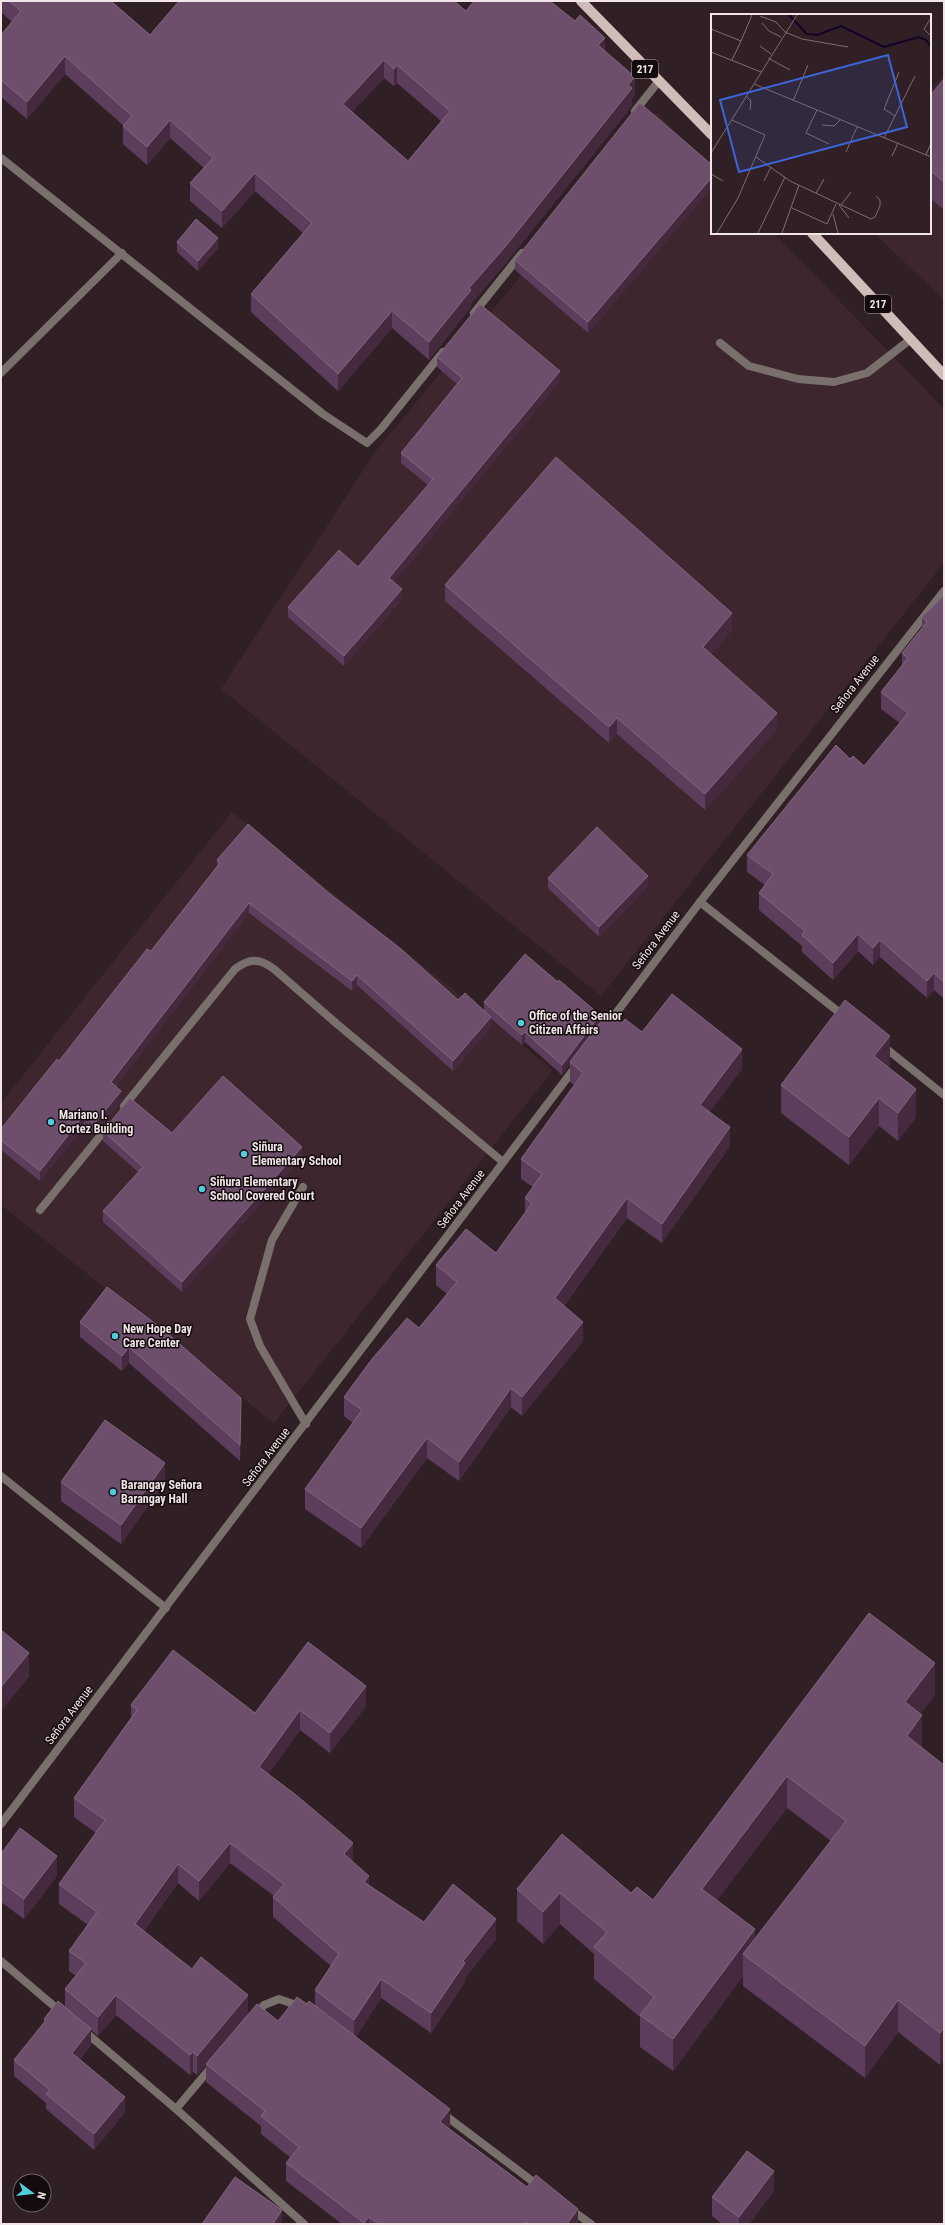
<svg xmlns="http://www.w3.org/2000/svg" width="945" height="2225" font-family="'Roboto Condensed',sans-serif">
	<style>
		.built { fill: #3d262d }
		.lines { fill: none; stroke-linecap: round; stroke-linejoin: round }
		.lane { stroke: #79706e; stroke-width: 8 }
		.street { stroke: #79706e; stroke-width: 8 }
		.primary { stroke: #d0bcb8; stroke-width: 10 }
		.wall { fill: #5d3d5c; fill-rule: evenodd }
		.shaded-wall { fill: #44293f }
		.building { fill: #6d4f6b; stroke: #82667e; fill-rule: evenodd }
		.poi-dot { fill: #52cbda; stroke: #130b0d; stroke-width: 1.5 }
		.labels { text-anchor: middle; stroke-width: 3; stroke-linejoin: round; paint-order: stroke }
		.shield { fill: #130b0d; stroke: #aea4a6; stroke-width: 1 }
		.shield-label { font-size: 11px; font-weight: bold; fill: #f1e5e8 }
		.street-label { font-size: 12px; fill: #f1e5e8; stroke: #130b0d }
		.poi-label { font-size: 12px; font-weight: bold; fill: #f1e5e8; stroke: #130b0d; text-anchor: start }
		.inset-river { fill: none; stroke: #110326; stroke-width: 2 }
		.inset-road { fill: none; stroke: #7d6e72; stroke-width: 1 }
		.view { fill: #3d65da; fill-opacity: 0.15; stroke: #3d65da; stroke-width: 2 }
		.inset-edge { fill: none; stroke: #f1e5e8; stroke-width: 2 }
	</style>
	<rect width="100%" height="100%" fill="#301f24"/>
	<g class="built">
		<path d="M944,75V300L874,233H930V91Z"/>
		<path d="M656,112L712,170V233H774L944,409V563L601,996L221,689L375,452Z"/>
		<path d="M232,812L553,1070L274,1423L1,1205V1103Z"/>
	</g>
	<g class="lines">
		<g class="lane">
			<path d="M720,343L749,366L798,379L834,382L867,373L911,339"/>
			<path d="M124,1106L235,969C250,958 259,958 274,969L337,1024L503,1162"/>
			<path d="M303,1187L272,1240L250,1319L260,1346L306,1424"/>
			<path d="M40,1210L109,1125"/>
			<path d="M1,1476L166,1608"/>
		</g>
		<g class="street">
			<path d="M635,111L658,82"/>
			<path d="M1,158L323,414L367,443L381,429L443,352"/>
			<path d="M474,313L522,253"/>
			<path d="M1,373L122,253"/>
			<path d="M700,902L845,1017"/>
			<path d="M607,1025L700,902L944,591"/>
			<path d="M883,1046L944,1095"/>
			<path d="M1,1824L577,1065"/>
			<path d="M1,1961L61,2012"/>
			<path d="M255,2015L264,2005L279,1999L302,2007"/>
			<path d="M84,2031L176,2109L304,2224"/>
			<path d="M176,2109L213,2065"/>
			<path d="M442,2113L540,2187"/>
			<path d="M570,2209L591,2224"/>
		</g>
		<g class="primary">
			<path d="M581,1L712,135"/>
			<path d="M812,233L944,375"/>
		</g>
	</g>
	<g class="wall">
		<path d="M1,1H111L150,35L466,11L605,50L635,95L632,99V106L505,264L471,304V307L429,360L392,328L338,391L251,312V294L303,233L255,191L222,228L190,201V183L204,168L170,138L147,165L123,144V126H124L65,74L27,119L1,97V35L12,22L1,12ZM384,78L394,86L397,83L441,121L408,161L352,112Z"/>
		<path d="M944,79V210L930,198V96Z"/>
		<path d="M712,165V187L588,333L515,270V260Z"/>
		<path d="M177,242L218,248L198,271L177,252Z"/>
		<path d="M437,357L560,381L394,582L402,599L344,666L288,617V607L358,567L428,485L401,463V453L457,384L437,367Z"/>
		<path d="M445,585L732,630L711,654L777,729L705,810L617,734L609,743L445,601Z"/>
		<path d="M944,595V999L934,990L927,998L880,957L873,965L858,951L833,980L802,952V946L759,910V893L765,885L747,872V855L850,759L864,766L900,723L881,709V692L902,665V653L922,628V617Z"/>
		<path d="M217,860L330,894L458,1000L484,1010V1002L600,1023H622L642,1032L742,1069L709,1112L730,1146L662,1243L627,1218L564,1306L583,1341L522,1416L511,1407L459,1481L427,1458L361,1548L305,1509V1489L353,1423L344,1416V1397L419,1328L447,1294L436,1285V1265L496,1253L525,1214V1198L533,1187L521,1179V1159L574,1085L570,1082V1064L562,1075L525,1042L522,1045L491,1019V1027L453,1071L357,985L352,991L249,913L116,1086L121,1101L94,1134L84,1126L40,1181L1,1150V1129L59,1061L151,951L217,866Z"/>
		<path d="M548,878L648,886L599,937L548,888Z"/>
		<path d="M890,1063L888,1067L916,1117L898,1141L879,1126L849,1165L781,1113V1085Z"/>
		<path d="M103,1131L172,1133L302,1157L182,1292L103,1222V1211L138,1172L103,1141Z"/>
		<path d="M107,1287L241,1414L240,1461L129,1363L122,1371L80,1337V1322Z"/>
		<path d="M61,1482H165L121,1544L61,1501Z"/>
		<path d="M869,1613L935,1695L920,1714L922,1747V1748L944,1765L940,2065L898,2032L865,2078L743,1986V1976L673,2071L640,2047V2017L594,1979V1954L560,1924L543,1944L517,1921V1889L631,1893L653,1900ZM787,1808L831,1841L755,1939L717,1900Z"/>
		<path d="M131,1705L255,1713L366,1706L330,1753L300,1730L268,1774L353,1862L369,1886L424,1922L496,1939L465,1978V1982L431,2033L381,1998L356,2037L450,2127L448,2128L527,2187L578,2224H342L286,2181V2163L291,2158L261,2134V2126L206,2082V2065L197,2075L193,2072L190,2075L116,2015L98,2036L91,2030V2045L80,2059L125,2112L94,2150L46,2109V2103L14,2076V2060L44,2023V2019L65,2007V1989L76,1976L69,1971V1951L88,1925L59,1904V1884L96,1833L74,1817V1798L131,1718ZM230,1863L274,1896L273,1897V1917L331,1966L315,1990V2006L307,2004L278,2021L248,2014L144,1931L178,1883L199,1901Z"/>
		<path d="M1,1854L57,1876L24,1919L1,1902Z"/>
		<path d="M774,2191L749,2224H722L712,2216V2197Z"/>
	</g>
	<g class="shaded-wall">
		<path d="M605,38V55L598,45Z"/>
		<path d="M65,56V74L27,119V102Z"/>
		<path d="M384,60V78L343,122V104Z"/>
		<path d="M397,65V83L394,86V69Z"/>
		<path d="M635,77V95L632,99V106L505,264L471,304V307L429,360V342L469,288Z"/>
		<path d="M170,120V138L147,165V147Z"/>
		<path d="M255,173V191L222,228V211Z"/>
		<path d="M712,177V187L588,333V322Z"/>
		<path d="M218,238V248L198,271V261Z"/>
		<path d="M392,311V328L338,391V374Z"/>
		<path d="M560,371V381L389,588V578Z"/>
		<path d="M402,589V599L344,666V656Z"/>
		<path d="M732,613V630L703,663V647Z"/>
		<path d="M777,713V729L705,810V794Z"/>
		<path d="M617,718V734L609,743V727Z"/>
		<path d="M648,876V886L599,937V927Z"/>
		<path d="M249,903V913L111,1093V1082Z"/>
		<path d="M858,934V951L833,980V963Z"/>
		<path d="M880,940V957L873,965V948Z"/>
		<path d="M934,973V990L927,998V981Z"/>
		<path d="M357,975V985L352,991V981Z"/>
		<path d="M600,1015V1025L570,1062V1064L562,1075V1065Z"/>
		<path d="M491,1017V1027L453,1071V1061Z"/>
		<path d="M525,1032V1042L522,1045V1035Z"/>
		<path d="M890,1036V1063L874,1084V1056Z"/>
		<path d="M742,1049V1069L700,1125V1105Z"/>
		<path d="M916,1089V1117L898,1141V1113Z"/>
		<path d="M121,1091V1101L94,1134V1124Z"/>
		<path d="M879,1098V1126L849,1165V1137Z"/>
		<path d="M84,1115V1126L40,1181V1171Z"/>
		<path d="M730,1127V1146L662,1243V1224Z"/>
		<path d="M302,1147V1157L182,1292V1282Z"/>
		<path d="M627,1198V1218L555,1318V1298Z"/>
		<path d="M583,1322V1341L522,1416V1397Z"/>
		<path d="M129,1347V1363L122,1371V1356Z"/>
		<path d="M511,1388V1407L459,1481V1462Z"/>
		<path d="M241,1398V1414L240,1461V1445Z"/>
		<path d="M427,1438V1458L361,1548V1528Z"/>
		<path d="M165,1463V1482L121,1544V1525Z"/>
		<path d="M29,1653V1677L1,1711V1687Z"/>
		<path d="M935,1663V1695L905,1734V1702Z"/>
		<path d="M366,1686V1706L330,1753V1733Z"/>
		<path d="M300,1710V1730L259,1787V1767Z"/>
		<path d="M922,1715V1747L907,1768V1736Z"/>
		<path d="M787,1776V1808L702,1920V1889Z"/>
		<path d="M230,1843V1863L199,1901V1881Z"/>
		<path d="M353,1843V1863L344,1854Z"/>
		<path d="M57,1856V1876L24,1919V1899Z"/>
		<path d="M178,1864V1883L135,1943V1924Z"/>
		<path d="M369,1876V1895L364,1882Z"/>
		<path d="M560,1893V1924L543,1944V1912Z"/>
		<path d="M496,1919V1939L465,1978V1982L431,2033V2013L463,1961Z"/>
		<path d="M755,1929V1961L743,1954V1976L673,2071V2039Z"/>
		<path d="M381,1979V1998L354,2040V2020Z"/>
		<path d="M116,1995V2015L98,2036V2017Z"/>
		<path d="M248,1995V2015L197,2075V2056Z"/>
		<path d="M898,2000V2032L865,2078V2046Z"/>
		<path d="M944,2028V2060L940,2065V2033Z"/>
		<path d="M91,2029V2045L72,2068V2053Z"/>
		<path d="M193,2052V2072L190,2075V2055Z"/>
		<path d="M125,2097V2112L94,2150V2134Z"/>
		<path d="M450,2109V2127L440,2140V2122Z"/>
		<path d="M774,2171V2191L749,2224H739V2217Z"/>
		<path d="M578,2209V2224H567Z"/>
		<path d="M282,2210V2224H273Z"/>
		<path d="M369,2217V2224H364V2223Z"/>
	</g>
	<g class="building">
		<path d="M9,1H111L150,35L179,1H454L466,11L474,1H550L575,21L580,15L605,38L598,45L635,77L628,85L632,88L505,247L469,288L471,290L429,342L392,311L338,374L251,294L312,223L255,173L222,211L190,183L213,158L170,120L147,147L123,126L132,116L65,56L27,102L1,80V35L21,11ZM384,60L394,69L397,65L450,111L408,161L343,104Z"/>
		<path d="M944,79V182L930,170V96Z"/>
		<path d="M640,103L712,165V177L588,322L515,260Z"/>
		<path d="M196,219L218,238L198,261L177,242Z"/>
		<path d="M480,304L560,371L389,578L402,589L344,656L288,607L339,550L358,567L433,479L401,453L462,378L437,357Z"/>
		<path d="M556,457L732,613L703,647L777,713L705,794L617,718L609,727L445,585Z"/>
		<path d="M944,595V982L934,973L927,981L880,940L873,948L858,934L833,963L802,935L805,931L759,893L773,874L747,855L836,745L850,759L853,756L864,766L908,713L881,692L908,658L902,653L927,622L922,617Z"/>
		<path d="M248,824L330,894L401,949L458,1000L465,993L491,1017L453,1061L357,975L352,981L249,903L111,1082L121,1091L94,1124L84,1115L40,1171L1,1140V1129L57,1059L59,1061L147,949L151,951L220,863L217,860Z"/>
		<path d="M597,827L648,876L599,927L548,878Z"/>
		<path d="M525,954L558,982L559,980L600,1015L562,1065L525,1032L522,1035L484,1002Z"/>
		<path d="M672,994L742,1049L700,1105L730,1127L662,1224L627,1198L555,1298L583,1322L522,1397L511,1388L459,1462L427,1438L361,1528L305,1489L362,1410L344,1397L372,1359L407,1318L419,1328L457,1282L436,1265L466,1229L496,1253L532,1203L525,1198L542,1174L521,1159L583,1073L570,1062L608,1012L622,1023L625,1019L642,1032Z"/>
		<path d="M845,1000L890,1036L874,1056L916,1089L898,1113L879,1098L849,1137L781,1085Z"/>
		<path d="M223,1076L302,1147L182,1282L103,1211L143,1167L103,1131L130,1098L172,1133Z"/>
		<path d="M107,1287L165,1331L241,1398L240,1445L129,1347L122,1356L80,1322Z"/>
		<path d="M105,1420L165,1463L121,1525L61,1482Z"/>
		<path d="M869,1613L935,1663L905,1702L922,1715L907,1736L944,1765V2028L940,2033L898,2000L865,2046L743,1954L846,1821L787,1776L702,1889L755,1929L673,2039L640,2015L654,1997L594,1947L607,1932L560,1893L543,1912L517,1889L562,1834L631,1893L637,1887L653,1900Z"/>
		<path d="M1,1630L29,1653L1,1687Z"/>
		<path d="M308,1642L366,1686L330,1733L300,1710L259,1767L296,1795L353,1843L344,1854L369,1876L364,1882L424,1922L453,1884L496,1919L463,1961L465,1963L431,2013L381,1979L354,2020L315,1990L339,1954L273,1897L284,1884L230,1843L199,1881L178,1864L135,1924L192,1969L201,1957L248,1995L197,2056L193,2052L190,2055L116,1995L98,2017L65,1989L86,1963L69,1951L97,1912L59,1884L105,1820L74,1798L137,1710L131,1705L173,1650L255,1713Z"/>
		<path d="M20,1828L57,1856L24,1899L1,1882V1854Z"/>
		<path d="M297,1997L307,2004L309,2001L450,2109L440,2122L527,2187L536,2175L578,2209L567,2224H529L526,2222L525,2224H379L369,2217L364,2223L286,2163L299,2147L261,2116L265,2111L206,2064L257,2004L278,2021Z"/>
		<path d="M58,2001L91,2029L72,2053L125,2097L94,2134L46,2094L50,2090L14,2060L46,2020L44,2019Z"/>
		<path d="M747,2151L774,2171L739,2217L712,2197Z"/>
		<path d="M235,2177L282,2210L273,2224H202Z"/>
	</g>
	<g class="poi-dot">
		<circle cx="521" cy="1023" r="4"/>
		<circle cx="51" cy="1122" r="4"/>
		<circle cx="244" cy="1154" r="4"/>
		<circle cx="202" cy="1189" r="4"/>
		<circle cx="115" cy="1336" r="4"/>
		<circle cx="113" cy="1492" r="4"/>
	</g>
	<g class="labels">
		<g class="shield">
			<rect x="632" y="60" width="26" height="18" rx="3"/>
			<rect x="865" y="295" width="26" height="18" rx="3"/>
		</g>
		<g class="shield-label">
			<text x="645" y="73">217</text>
			<text x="878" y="308">217</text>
		</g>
		<g class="street-label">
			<text transform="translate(855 684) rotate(-52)" y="4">Señora Avenue</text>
			<text transform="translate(656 940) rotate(-53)" y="4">Señora Avenue</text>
			<text transform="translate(461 1199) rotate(-53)" y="4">Señora Avenue</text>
			<text transform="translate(266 1457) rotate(-53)" y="4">Señora Avenue</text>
			<text transform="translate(69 1715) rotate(-53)" y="4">Señora Avenue</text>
		</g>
		<g class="poi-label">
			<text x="529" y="1020">Office of the Senior<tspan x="529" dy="14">Citizen Affairs</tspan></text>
			<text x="59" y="1119">Mariano I.<tspan x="59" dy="14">Cortez Building</tspan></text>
			<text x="252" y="1151">Siñura<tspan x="252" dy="14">Elementary School</tspan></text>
			<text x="210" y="1186">Siñura Elementary<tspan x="210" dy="14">School Covered Court</tspan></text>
			<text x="123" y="1333">New Hope Day<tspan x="123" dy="14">Care Center</tspan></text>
			<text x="121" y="1489">Barangay Señora<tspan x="121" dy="14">Barangay Hall</tspan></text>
		</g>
	</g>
	<g transform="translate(711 14)">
		<rect width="220" height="220" fill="#301f24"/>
		<path class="inset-river" d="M78,1L96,20L106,21L130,12L173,33L208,23L215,26L220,32"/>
		<path class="inset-road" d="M49,2L65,8L74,18L91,25L137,33M220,4L213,15L220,22M51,9L58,17L70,23M0,15L30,27L21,46M30,27L41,1M49,32L60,40M0,38L50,58M57,44L79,56M43,70L220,143M35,82L40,87L39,96M82,87L97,51M106,96L95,119L118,130M184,102L173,95L188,58M111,111L123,112L129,106M173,124L204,62M135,138L146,113M0,139L86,1M215,141L220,129M181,142L187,129M45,143L79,167L160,205L164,203L169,192V186L165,182M0,160L12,167M53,167L60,153M105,179L113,165M128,191L138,204M130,191L140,178M81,194L116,210L125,190M122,200L127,219M6,219L27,184L54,121L21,106M47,219L74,163M71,219L88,171"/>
		<path class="view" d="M177,41L196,113L28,158L9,86Z"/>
		<rect width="220" height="220" class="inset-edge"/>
	</g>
	<rect width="945" height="2225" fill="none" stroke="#f1e5e8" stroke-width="4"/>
	<g transform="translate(32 2193) rotate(105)"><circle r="19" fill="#130b0d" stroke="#6c6265"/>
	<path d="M0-3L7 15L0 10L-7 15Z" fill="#52cbda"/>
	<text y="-6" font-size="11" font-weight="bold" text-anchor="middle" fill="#f1e5e8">N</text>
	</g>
</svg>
